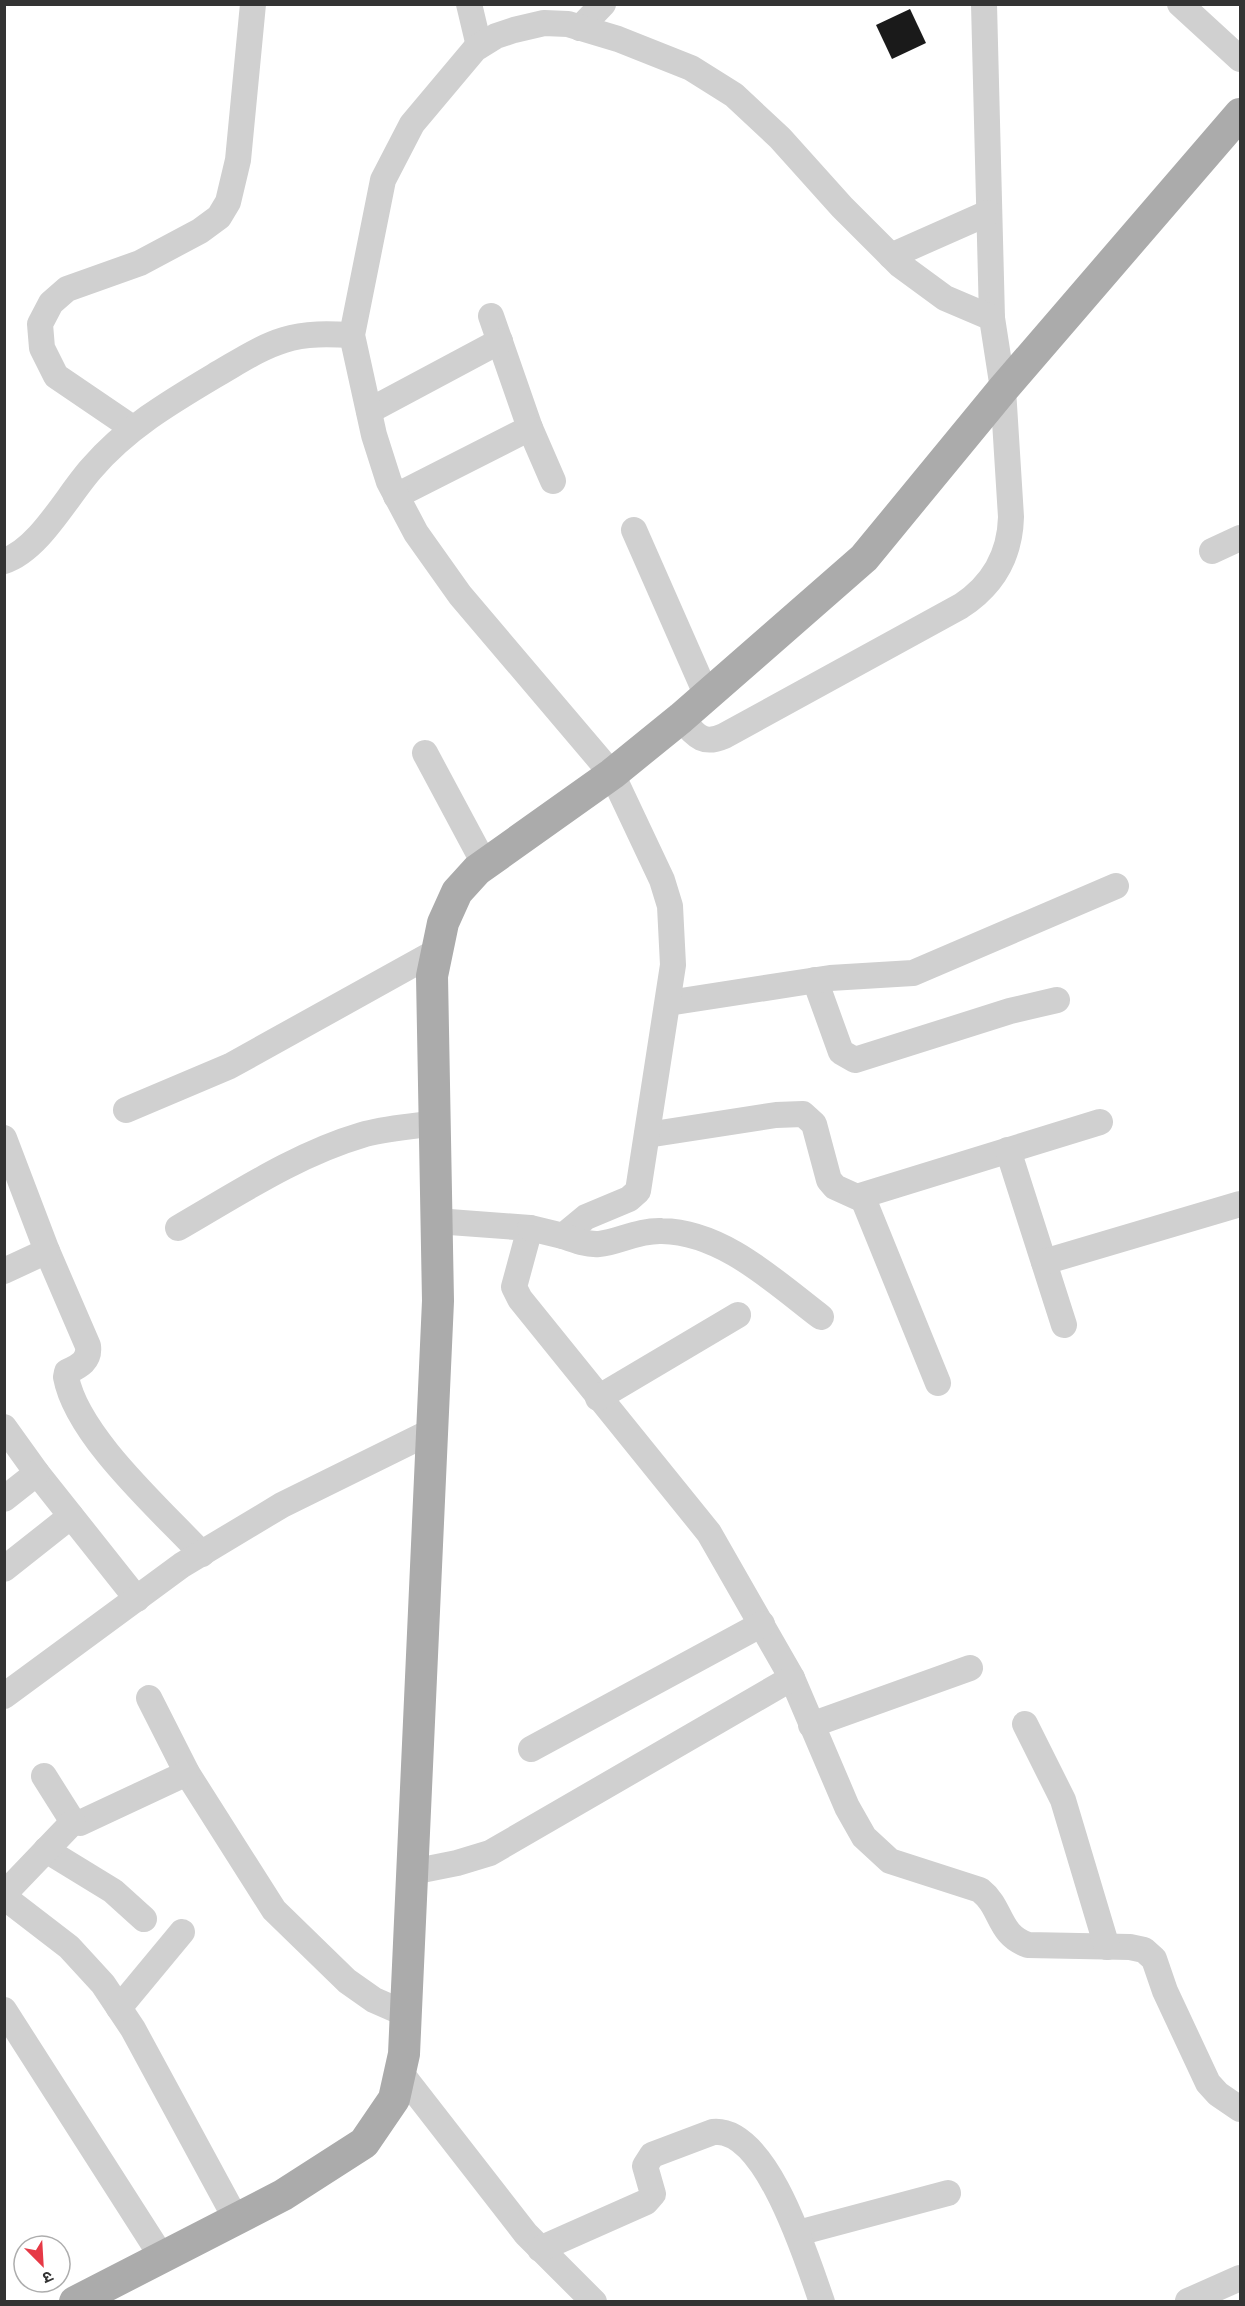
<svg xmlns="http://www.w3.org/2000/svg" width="1245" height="2306" font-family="Raleway,'Noto Sans Devanagari',sans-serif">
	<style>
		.building { fill: #1a1a1a }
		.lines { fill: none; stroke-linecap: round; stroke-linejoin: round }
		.minor { stroke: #d0d0d0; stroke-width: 26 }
		.major { stroke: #ababab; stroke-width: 32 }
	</style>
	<rect width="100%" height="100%" fill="#fff"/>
	<path class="building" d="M910,9L926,43L892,59L876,25Z"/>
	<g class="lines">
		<g class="minor">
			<path d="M469,4L479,46"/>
			<path d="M984,4L992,318"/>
			<path d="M1180,4L1240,59"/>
			<path d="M580,28L603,4"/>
			<path d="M891,256L988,213"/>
			<path d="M491,316L530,428L553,481"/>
			<path d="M369,411L500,341"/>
			<path d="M131,427L56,376L42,348L40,324L51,303L67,289L140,263L200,231L219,217L228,202L238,160L253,4"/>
			<path d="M396,496L530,428"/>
			<path d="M634,530L707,696"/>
			<path d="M1212,551L1240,538"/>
			<path d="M4,561C39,550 67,496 91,469C127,427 172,401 219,373C240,361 261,347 284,340C306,333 329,334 352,335"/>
			<path d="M425,753L485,865"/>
			<path d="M815,980L841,1052L855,1060L1010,1011L1057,1000"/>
			<path d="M668,1003L830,978L913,973L1116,886"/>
			<path d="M126,1110L230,1066L437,951"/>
			<path d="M647,1135L776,1115L803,1114L814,1124L829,1180L835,1187L857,1197L1100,1122"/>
			<path d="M4,1138L47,1251L88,1346C90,1361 79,1366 67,1372L66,1377C77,1436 160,1509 202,1554"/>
			<path d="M1008,1150L1064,1325"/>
			<path d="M862,1196L938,1383"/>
			<path d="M436,1221L530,1228L514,1287L520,1299L709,1533L792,1678L847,1807L864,1837L890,1861L980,1890C1003,1908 997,1934 1028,1945L1130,1947L1144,1950L1154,1959L1165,1991L1208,2083L1218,2094L1240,2109"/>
			<path d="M178,1228C237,1194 297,1154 362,1135C385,1128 411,1127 435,1123"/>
			<path d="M530,1228L563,1236L586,1217L629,1199L638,1191L673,965L670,906L662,880L612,774L460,595L416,533L389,482L374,435L352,335L383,180L412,124L475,49L496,36L514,30L544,23L568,24L618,39L691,68L734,95L780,138L842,207L900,265L945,298L992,318L1003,389L1011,517C1010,555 993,585 961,606L724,736C701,746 695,734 681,718"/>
			<path d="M563,1236C574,1240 587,1245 599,1244C619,1242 638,1230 662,1231C723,1232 775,1282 821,1317"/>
			<path d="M1044,1262L1240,1204"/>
			<path d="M4,1271L47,1251"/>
			<path d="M598,1398L738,1315"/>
			<path d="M4,1427L37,1473L137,1599"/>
			<path d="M4,1499L37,1473"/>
			<path d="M4,1569L71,1516"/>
			<path d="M4,1696L182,1565L282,1505L432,1431"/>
			<path d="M149,1698L187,1773L274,1910L347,1981L374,2000L406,2014"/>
			<path d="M1025,1724L1063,1800L1107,1947"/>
			<path d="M811,1725L970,1668"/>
			<path d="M531,1749L762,1624"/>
			<path d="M44,1776L73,1822L80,1823L187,1773"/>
			<path d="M46,1850L113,1891L144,1919"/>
			<path d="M412,1872L457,1863L490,1853L792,1678"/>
			<path d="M4,1894L73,1822"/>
			<path d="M4,1897L69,1947L103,1984L133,2029L236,2219"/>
			<path d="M119,2008L182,1932"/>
			<path d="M4,2010L162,2257"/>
			<path d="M400,2072L526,2234L594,2302"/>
			<path d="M798,2233L948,2193"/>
			<path d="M540,2249L646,2202L653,2194L645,2166L652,2155L713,2132C767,2127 807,2260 822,2302"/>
			<path d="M1188,2301L1240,2278"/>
		</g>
		<path class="major" d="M75,2302L283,2195L364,2143L394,2099L404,2054L438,1301L432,976L443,923L457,892L477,870L612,774L681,718L864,558L1003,389L1240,114"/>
	</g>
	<rect width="1245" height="2306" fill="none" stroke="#333333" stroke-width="12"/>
	<g transform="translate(42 2264) rotate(156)"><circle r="28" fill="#ffffff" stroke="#adadad" stroke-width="1.5"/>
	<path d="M0-4.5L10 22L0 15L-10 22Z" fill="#e63946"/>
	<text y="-9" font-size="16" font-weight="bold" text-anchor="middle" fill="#333333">उ</text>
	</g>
</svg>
